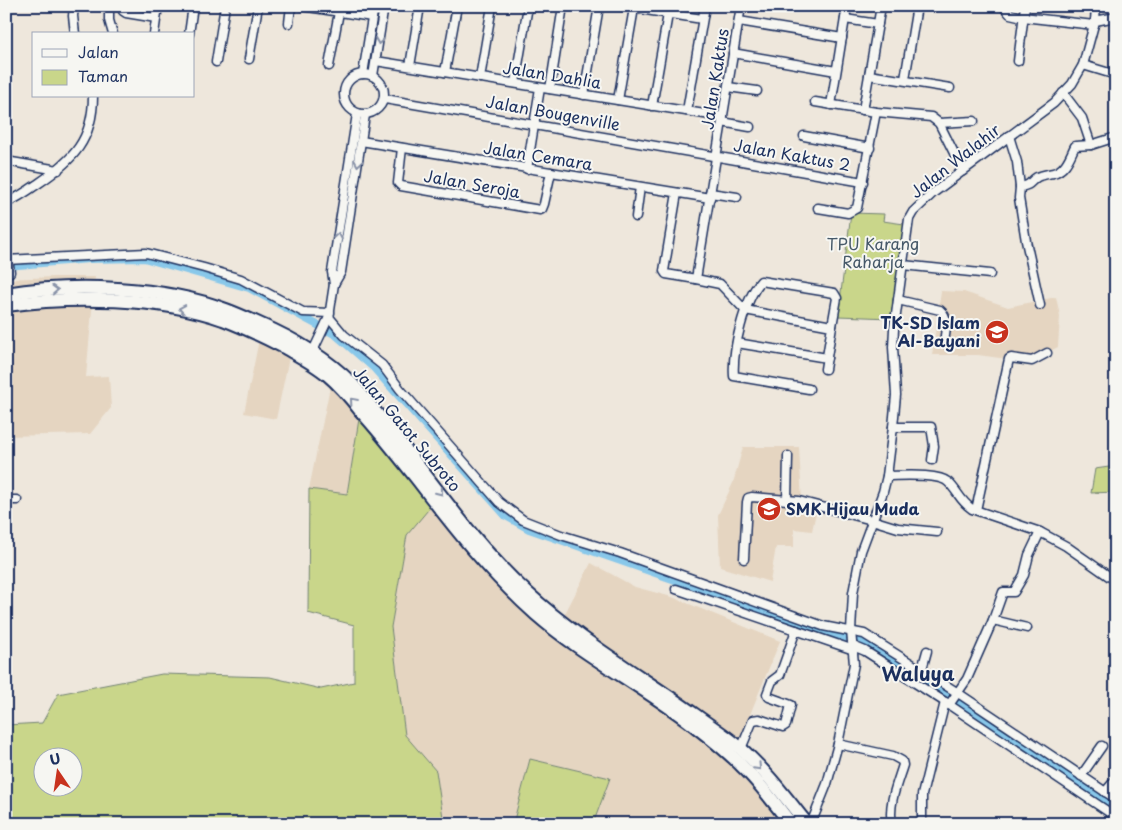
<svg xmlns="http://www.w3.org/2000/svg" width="1122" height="830" font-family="'Playpen Sans',sans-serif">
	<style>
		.built { fill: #e5d5c1 }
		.green { fill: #c9d68a; stroke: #728274; fill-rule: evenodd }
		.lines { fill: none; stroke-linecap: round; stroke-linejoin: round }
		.canal { stroke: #89c8ea; stroke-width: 8 }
		.minor-casing { stroke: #1b2f5e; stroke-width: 11 }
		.trunk-casing { stroke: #1b2f5e; stroke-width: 16 }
		.minor { stroke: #f6f6f2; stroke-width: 8 }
		.trunk { stroke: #f6f6f2; stroke-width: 12 }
		.oneway { stroke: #8892a8 }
		.labels { text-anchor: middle; stroke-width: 4; stroke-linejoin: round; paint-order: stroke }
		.street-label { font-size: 16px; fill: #1b2f5e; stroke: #f6f6f2 }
		.park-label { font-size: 16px; fill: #465969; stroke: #f6f6f2 }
		.poi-label { font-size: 16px; font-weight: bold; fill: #1b2f5e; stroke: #f6f6f2; text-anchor: end }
		.quarter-label { font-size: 19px; font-weight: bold; fill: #1b2f5e; stroke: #f6f6f2 }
	</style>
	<rect width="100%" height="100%" fill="#eee7dc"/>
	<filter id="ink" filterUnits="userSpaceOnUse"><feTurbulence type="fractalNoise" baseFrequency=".02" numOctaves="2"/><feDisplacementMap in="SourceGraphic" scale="10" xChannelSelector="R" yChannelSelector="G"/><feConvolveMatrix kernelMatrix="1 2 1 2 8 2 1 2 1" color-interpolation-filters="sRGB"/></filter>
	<g filter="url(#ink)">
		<g class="built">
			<path d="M55,277H95L86,377L109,376L111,408L90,434L6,436V279Z"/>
			<path d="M941,291L964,292L1008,307L1056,297L1060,316L1058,347L1030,362L978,355H932Z"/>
			<path d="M260,335L291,348L276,419L244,413Z"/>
			<path d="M332,377L365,401L359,419L347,494L309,489Z"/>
			<path d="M743,447H799L802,502L818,503L812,531L794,529V547H776L770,582L720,567L718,515L733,483Z"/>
			<path d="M433,504L556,631L591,563L635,587L672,597L780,641L733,756L791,824H593L610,778L530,759L513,824H444L436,771L405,735L391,627L407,535Z"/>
		</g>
		<g class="green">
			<path d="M851,213L884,214L883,221L904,224L891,318L838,316Z"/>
			<path d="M359,419L433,504L407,535L391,627L405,735L436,771L444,824H6V725L42,723L58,694L162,674L270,677L321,689L354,682V625L308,613L309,489L347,494ZM42,758H72V788H42Z"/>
			<path d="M1116,466V492L1091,493L1095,469Z"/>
			<path d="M530,759L610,778L593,824H513Z"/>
		</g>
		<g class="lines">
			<path class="canal" d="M6,266L89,259L144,258L249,288L336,335L374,368L506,516L529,529L807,626L838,636L861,639L960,702L1116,807"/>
			<g class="minor-casing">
				<g id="minor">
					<path d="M74,6L73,16L75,34"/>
					<path d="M109,6V20L113,34"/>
					<path d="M122,6L123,11L126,13L156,18"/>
					<path d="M302,6L372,17"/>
					<path d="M621,6L702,19"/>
					<path d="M741,6L696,279L720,284L745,310"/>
					<path d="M1003,6L1010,14L1023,17L1094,25"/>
					<path d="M845,19L878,24"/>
					<path d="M739,21L842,38"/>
					<path d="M1095,21L1116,17"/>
					<path d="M289,23L291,6"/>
					<path d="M154,34L158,6"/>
					<path d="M189,34L193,6"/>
					<path d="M733,53L836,71"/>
					<path d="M249,59L258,6"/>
					<path d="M376,61L723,117"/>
					<path d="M1018,61L1025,6"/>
					<path d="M216,62L225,6"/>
					<path d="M1083,65L1116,75"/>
					<path d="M329,66L339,12"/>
					<path d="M410,66L420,6"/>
					<path d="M445,72L457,6"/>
					<circle cx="364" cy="94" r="20"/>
					<path d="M363,74L374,6"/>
					<path d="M869,75L950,88"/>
					<path d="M373,76L384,6"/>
					<path d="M480,78L492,6"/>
					<path d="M905,79L917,6"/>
					<path d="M515,83L528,6"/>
					<path d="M728,87L757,91"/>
					<path d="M550,89L563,6"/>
					<path d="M1063,93L1082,118L1091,145"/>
					<path d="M584,95L599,6"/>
					<path d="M385,99L863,182"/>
					<path d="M618,100L634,8"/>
					<path d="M815,102L876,112L931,117L939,123L963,171"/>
					<path d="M831,105L847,6"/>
					<path d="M652,106L668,14"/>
					<path d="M863,110L881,6"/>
					<path d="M687,111L705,6"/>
					<path d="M722,122L750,127"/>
					<path d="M939,123L974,121"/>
					<path d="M804,136L870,148"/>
					<path d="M1009,136L1017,162L1020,187L1019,198L1026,241L1040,305"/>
					<path d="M361,141L710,198"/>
					<path d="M402,148L398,183L401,186L540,210L542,209L544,204L551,172"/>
					<path d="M6,161L58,170"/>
					<path d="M527,169L540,88"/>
					<path d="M1020,187C1032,185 1029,182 1037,177C1042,175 1048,174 1053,173C1066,170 1070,156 1075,146L1091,145L1116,137"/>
					<path d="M677,193L664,271L666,274L696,279"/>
					<path d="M710,193L737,197"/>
					<path d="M6,203C18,198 29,190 39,183C73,160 93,140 93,96"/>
					<path d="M818,208L848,213L857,208L876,112"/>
					<path d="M636,217L640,187"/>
					<path d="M6,260L146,253L204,268L241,279L303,312L330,313"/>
					<path d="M903,265L990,274"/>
					<path d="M6,273L10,272L8,260"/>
					<path d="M334,284L341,272L365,115"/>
					<path d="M898,300L940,310C950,318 945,332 944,343"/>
					<path d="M745,310L832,326L825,369"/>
					<path d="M329,317L344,335L382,365L400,389L499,502L523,520L561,535L620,553L823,626L864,634L958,693L1116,799"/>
					<path d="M737,343L827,358"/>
					<path d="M313,351L329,317L334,284L332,272L357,114"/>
					<path d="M809,389L734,376C732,351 744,300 761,281L834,293L837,298L832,326"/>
					<path d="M893,427H931L934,446L932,460"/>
					<path d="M887,476C901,476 938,473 948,482C958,491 959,500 972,509L1040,532L1066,546L1110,577L1116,578"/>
					<path d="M6,500H17"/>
					<path d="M787,500L788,456"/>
					<path d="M976,510L1009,359L1011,358L1032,361L1047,353"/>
					<path d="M744,559L747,502L748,498L752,497L799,501L872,520L898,528L937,532"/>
					<path d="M676,589L854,650"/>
					<path d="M993,620L1003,592H1014L1024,575L1029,555L1040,532"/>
					<path d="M853,646L865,651L945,702L1116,817"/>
					<path d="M922,669L927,651"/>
					<path d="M949,705L967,679L993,620L1027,628"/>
					<path d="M838,744L893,756L902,761L903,765C897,784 888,804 892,824"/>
					<path d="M741,749L753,720L759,719L783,727L786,725L791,705L769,697L767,694L772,681L780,675L796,630"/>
					<path d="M1081,776L1102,746"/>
					<path d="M1105,792L1116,779"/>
					<path d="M6,816L7,824"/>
					<path d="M811,824L827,784L838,744L854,664L851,631L853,593L861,551L883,492L887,476L893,427L896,395L893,347L894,329L909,219L913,212L933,193L1054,103L1072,84L1083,65L1095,21L1096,6"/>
					<path d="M922,824V795L945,702"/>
				</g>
			</g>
			<g class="trunk-casing">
				<g id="trunk">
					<path d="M6,294C72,283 164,286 226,310C237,314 248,319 259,324C294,339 325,357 352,384C362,395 371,407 381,419C429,477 471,542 527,593C578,640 639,675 695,715C710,726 726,736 740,748C765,770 786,798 807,824"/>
					<path d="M6,305C72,296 159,297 223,319C244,327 265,337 286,348C300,356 315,364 327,374C340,385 351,398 361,411C381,433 399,456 418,480C454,527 491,574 536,614C583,655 640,684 690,722C708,736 727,750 743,767C761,784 775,804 791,824"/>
				</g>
			</g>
			<use href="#minor" class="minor"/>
			<use href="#trunk" class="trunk"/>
		</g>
		<defs><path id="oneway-chevron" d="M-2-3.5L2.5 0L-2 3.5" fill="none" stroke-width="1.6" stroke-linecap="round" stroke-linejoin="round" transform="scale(1.25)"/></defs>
		<g class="oneway">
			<use href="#oneway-chevron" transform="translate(379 41) rotate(99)"/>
			<use href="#oneway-chevron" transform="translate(358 163) rotate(99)"/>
			<use href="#oneway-chevron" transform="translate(338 236) rotate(-81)"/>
			<use href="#oneway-chevron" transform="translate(55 290) rotate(-3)"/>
			<use href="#oneway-chevron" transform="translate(182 309) rotate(-170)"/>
			<use href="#oneway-chevron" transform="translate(353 401) rotate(-131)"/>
			<use href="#oneway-chevron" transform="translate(440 492) rotate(52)"/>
			<use href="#oneway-chevron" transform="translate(758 767) rotate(47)"/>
		</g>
	</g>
	<defs>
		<g id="school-disc" transform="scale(1.25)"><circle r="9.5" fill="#c8321e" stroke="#f6f6f2"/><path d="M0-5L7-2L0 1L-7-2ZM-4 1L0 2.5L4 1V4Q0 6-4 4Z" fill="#fff"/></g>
	</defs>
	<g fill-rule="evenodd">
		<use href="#school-disc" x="997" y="332"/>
		<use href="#school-disc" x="769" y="509"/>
	</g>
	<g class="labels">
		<g class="street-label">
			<text transform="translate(552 75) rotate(9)" y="6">Jalan Dahlia</text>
			<text transform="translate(715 79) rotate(-81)" y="6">Jalan Kaktus</text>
			<text transform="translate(553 113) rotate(10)" y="6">Jalan Bougenville</text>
			<text transform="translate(792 155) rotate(10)" y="6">Jalan Kaktus 2</text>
			<text transform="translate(538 156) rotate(9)" y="6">Jalan Cemara</text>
			<text transform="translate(955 161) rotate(-38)" y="6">Jalan Walahir</text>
			<text transform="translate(472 184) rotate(10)" y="6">Jalan Seroja</text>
			<text transform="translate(407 429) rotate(50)" y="6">Jalan Gatot Subroto</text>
		</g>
		<g class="park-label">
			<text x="873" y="250">TPU Karang<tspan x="873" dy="18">Raharja</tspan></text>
		</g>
		<g class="poi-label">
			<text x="980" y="329">TK-SD Islam<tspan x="980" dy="18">Al-Bayani</tspan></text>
			<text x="786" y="515" text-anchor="start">SMK Hijau Muda</text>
		</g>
		<g class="quarter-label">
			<text x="918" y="681">Waluya</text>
		</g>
	</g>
	<rect width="1122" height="830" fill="none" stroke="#f6f6f2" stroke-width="25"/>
	<rect x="12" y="12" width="1097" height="805" fill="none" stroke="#1b2f5e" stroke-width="2" filter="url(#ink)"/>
	<rect x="32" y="32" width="162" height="65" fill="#f6f6f2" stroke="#9ea6b7"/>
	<rect x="42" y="49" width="25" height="8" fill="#f6f6f2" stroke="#9ea6b7"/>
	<text x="78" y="58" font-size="15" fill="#1b2f5e">Jalan</text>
	<rect x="42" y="70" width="25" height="15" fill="#c9d68a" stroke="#9ea6b7"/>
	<text x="78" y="82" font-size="15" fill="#1b2f5e">Taman</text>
	<g transform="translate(58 772) rotate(347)"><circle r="24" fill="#f6f6f2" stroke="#9ea6b7"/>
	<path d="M0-4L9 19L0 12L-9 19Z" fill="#c8321e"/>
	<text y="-8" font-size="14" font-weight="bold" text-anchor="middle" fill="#1b2f5e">U</text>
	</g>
</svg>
